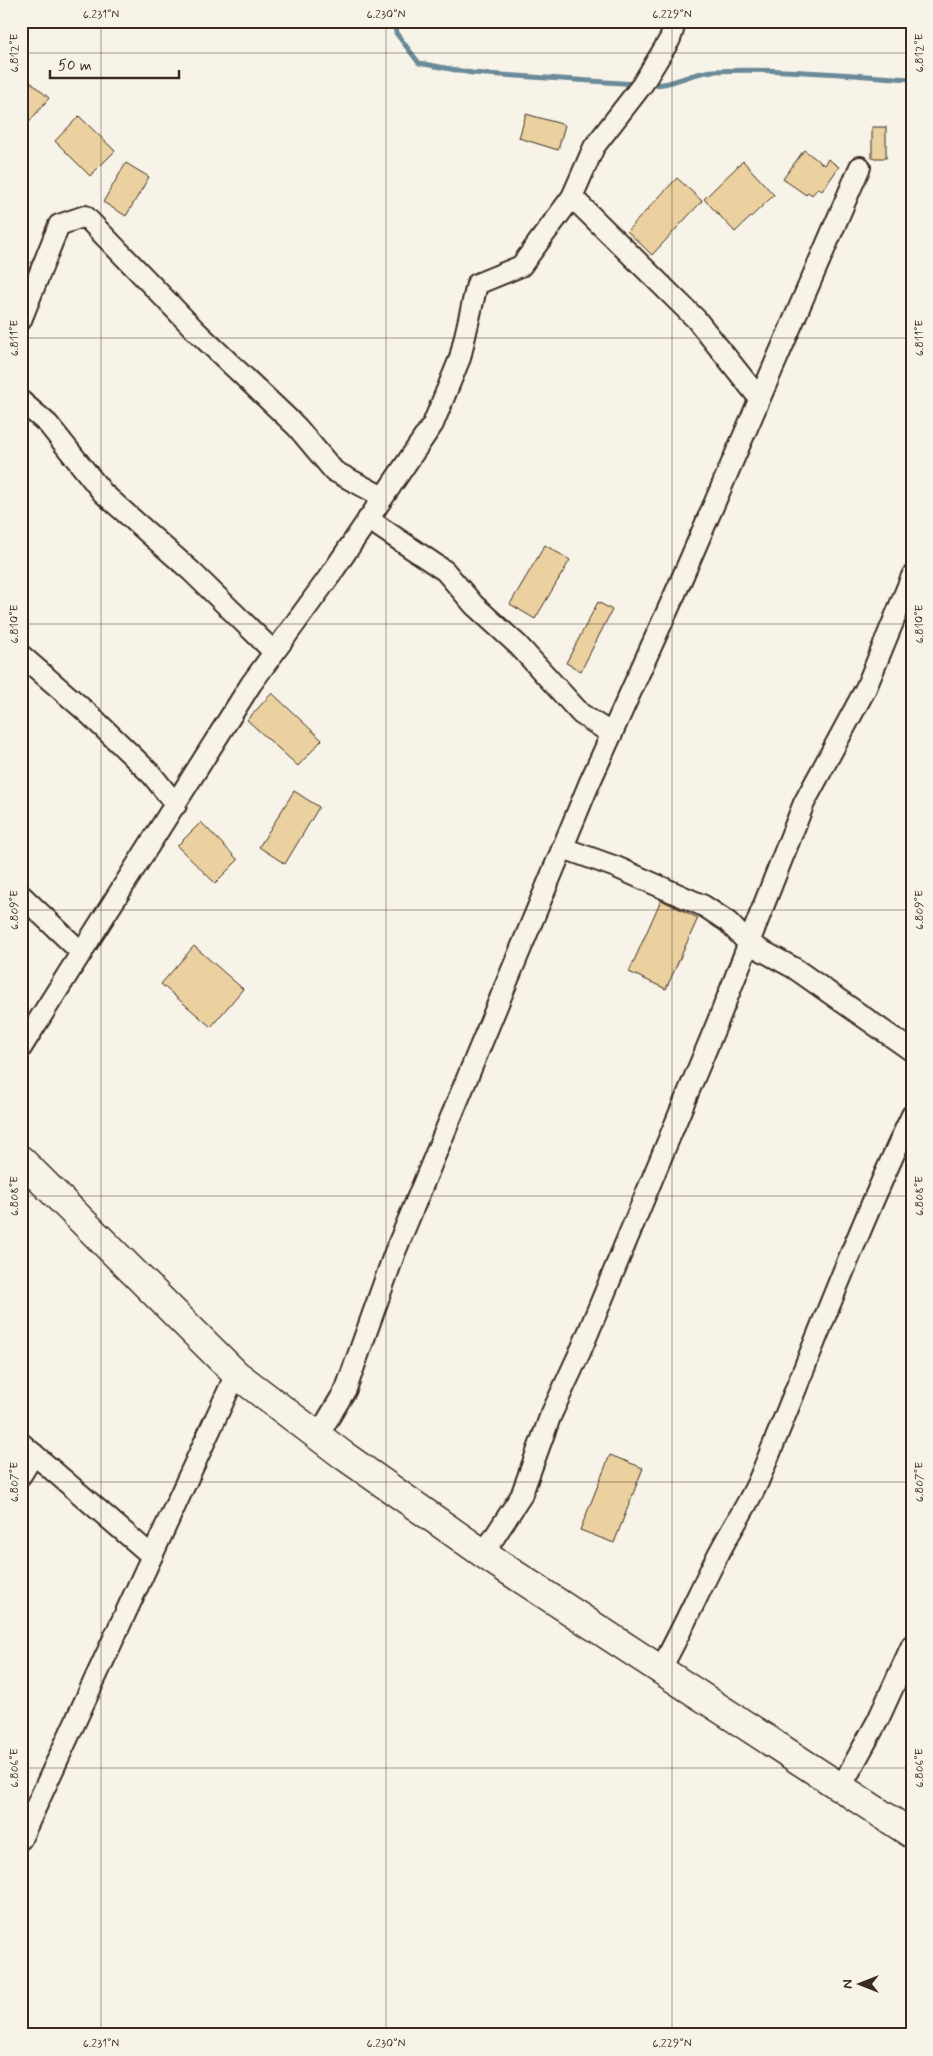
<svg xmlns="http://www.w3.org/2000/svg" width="933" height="2056" font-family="Mynerve,sans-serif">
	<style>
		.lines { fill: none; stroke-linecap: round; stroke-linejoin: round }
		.stream { stroke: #6a8a99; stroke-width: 5 }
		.building { fill: #ebd1a0; stroke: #3b2a1e }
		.street-casing { stroke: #3b2a1e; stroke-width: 24 }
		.secondary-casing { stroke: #3b2a1e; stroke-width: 31 }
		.street { stroke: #f7f3e8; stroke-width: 20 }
		.secondary { stroke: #f7f3e8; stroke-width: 28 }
		.ticks { fill: none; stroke: #3b2a1e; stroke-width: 1; stroke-opacity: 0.45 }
		.neatline { fill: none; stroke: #3b2a1e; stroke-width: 2 }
		.ticks-label { font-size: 12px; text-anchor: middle; fill: #3b2a1e }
	</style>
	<rect width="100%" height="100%" fill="#f7f3e8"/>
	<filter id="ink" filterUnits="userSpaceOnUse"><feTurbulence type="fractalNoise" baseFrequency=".02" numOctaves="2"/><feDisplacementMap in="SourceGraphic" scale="10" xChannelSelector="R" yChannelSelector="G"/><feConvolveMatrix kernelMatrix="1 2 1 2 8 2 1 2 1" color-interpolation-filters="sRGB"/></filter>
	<g filter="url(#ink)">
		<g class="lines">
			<g class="stream">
				<path d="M394,21L396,33L419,63L472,73L636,84"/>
				<path d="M647,85C671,87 691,72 714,71C780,68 846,75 912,79"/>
			</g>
		</g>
		<g class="building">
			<path d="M21,74L49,98L21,132Z"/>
			<path d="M526,114L565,125L558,150L519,138Z"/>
			<path d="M79,116L115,151L90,176L55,141Z"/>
			<rect x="872" y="127" width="14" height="31"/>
			<path d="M804,150L824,165L828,159L839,167L822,191L818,188L812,195L808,192L806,195L783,179Z"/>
			<path d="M743,161L774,195L735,232L704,199Z"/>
			<path d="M126,163L149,177L126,216L103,202Z"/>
			<path d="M677,178L702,201L652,255L627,231Z"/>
			<path d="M545,545L570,560L535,619L510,604Z"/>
			<path d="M598,602L612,610L581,671L566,663Z"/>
			<path d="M272,693L322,740L298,766L247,720Z"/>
			<path d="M294,791L319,807L285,864L259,847Z"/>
			<path d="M201,822L238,860L215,883L177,846Z"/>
			<path d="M661,900L698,918L666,989L629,972Z"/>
			<path d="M194,946L243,989L211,1027L161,984Z"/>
			<path d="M610,1455L643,1468L614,1543L580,1530Z"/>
		</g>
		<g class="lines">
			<g class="street-casing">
				<g id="street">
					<path d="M572,197L696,319L759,398"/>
					<path d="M21,320L59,225L85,216L196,331L297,427L334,471L383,497"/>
					<path d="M21,401L48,424L103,493L191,571L274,652"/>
					<path d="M368,519L445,571L474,605L518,645L581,714L612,734"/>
					<path d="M21,655L91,716L152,775L176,805"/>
					<path d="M563,848L616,867L704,906L728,922L748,943L794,968L912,1051"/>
					<path d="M21,895L82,953"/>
					<path d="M21,1048L251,684L329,577L433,424L460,358L477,284L521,266L572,197L594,147L642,85L670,39L676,21"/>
					<path d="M318,1436L346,1389L395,1252L589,784L679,585L860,167"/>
					<path d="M21,1443L152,1556"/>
					<path d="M21,1475L34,1454"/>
					<path d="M484,1553L521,1496L550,1417L581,1350L720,1016L804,803L866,688L912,576"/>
					<path d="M660,1670C682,1631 699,1591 720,1551C732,1528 747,1506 758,1482C809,1359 855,1235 912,1115"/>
					<path d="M840,1789L878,1720L912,1645"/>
					<path d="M21,1839L236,1374"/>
				</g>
			</g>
			<g class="secondary-casing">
				<path id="secondary" d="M21,1160L236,1374L343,1455L494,1561L912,1834"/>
			</g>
			<use href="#street" class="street"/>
			<use href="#secondary" class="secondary"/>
		</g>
	</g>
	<path class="ticks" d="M101,21V2035M386,21V2035M672,21V2035M21,53H912M21,338H912M21,624H912M21,910H912M21,1196H912M21,1482H912M21,1768H912"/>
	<rect width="933" height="2056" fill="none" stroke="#f7f3e8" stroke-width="55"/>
	<g transform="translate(860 1984) rotate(270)" stroke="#f7f3e8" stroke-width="4" paint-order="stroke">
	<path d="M0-4L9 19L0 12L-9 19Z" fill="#3b2a1e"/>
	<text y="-8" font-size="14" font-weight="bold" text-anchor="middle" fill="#3b2a1e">N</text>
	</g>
	<path d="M50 70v8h129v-8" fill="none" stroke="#3b2a1e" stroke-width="2.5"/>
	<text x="58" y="70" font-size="15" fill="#3b2a1e" stroke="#f7f3e8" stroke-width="4" paint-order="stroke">50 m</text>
	<rect x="28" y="28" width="878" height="2000" class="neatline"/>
	<g class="ticks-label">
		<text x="101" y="18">6.231°N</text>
		<text x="386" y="18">6.230°N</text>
		<text x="672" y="18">6.229°N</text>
		<text transform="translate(919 53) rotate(-90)" y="4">6.812°E</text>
		<text transform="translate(14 53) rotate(-90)" y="4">6.812°E</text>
		<text transform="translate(919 338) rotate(-90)" y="4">6.811°E</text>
		<text transform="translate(14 338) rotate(-90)" y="4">6.811°E</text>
		<text transform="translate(919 624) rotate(-90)" y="4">6.810°E</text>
		<text transform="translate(14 624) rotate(-90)" y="4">6.810°E</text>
		<text transform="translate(919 910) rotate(-90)" y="4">6.809°E</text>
		<text transform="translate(14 910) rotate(-90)" y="4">6.809°E</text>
		<text transform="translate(919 1196) rotate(-90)" y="4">6.808°E</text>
		<text transform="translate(14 1196) rotate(-90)" y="4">6.808°E</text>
		<text transform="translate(919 1482) rotate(-90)" y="4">6.807°E</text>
		<text transform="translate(14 1482) rotate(-90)" y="4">6.807°E</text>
		<text transform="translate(14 1768) rotate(-90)" y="4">6.806°E</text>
		<text transform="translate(919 1768) rotate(-90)" y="4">6.806°E</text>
		<text x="101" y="2047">6.231°N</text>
		<text x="386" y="2047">6.230°N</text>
		<text x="672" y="2047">6.229°N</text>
	</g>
</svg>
